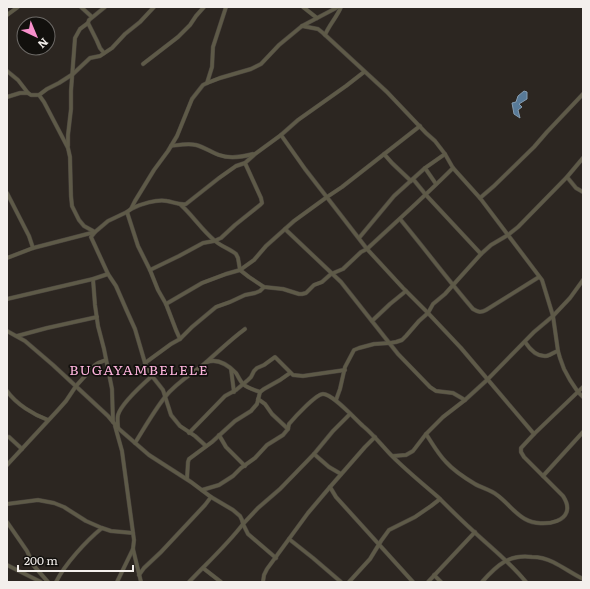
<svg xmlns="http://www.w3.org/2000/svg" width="590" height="589" font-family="Literata,serif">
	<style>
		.water { fill: #587a98; stroke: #869db1 }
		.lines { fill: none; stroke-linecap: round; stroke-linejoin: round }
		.minor-casing { stroke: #48423d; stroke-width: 4.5 }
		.minor { stroke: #5e5a48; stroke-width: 3.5 }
		.labels { text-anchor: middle; stroke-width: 3.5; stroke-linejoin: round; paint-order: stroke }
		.quarter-label { font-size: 14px; letter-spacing: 1px; fill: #fcb2db; stroke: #12100d }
	</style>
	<rect width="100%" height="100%" fill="#2c2621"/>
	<path class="water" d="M524,91L527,92V99L519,104L522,107L518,110L520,118L514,114L512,103L516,102L518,96Z"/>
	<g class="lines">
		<g class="minor-casing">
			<g id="minor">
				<path d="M81,7L92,17"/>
				<path d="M303,7L317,18"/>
				<path d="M7,15L18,7"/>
				<path d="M302,26L318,29L323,33L387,92L426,133L435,141L445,154L453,168L480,198L542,280L553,316L558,351L560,358L564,369L570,380L578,392L583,397"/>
				<path d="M325,35C329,25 337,17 341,7"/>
				<path d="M104,53L100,48L97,41L88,23L89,20L105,7"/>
				<path d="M143,64L178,37L190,25L196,16L204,7"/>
				<path d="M7,71L18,80L28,93L31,95H39L44,102L68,148L70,157L71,196L72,206L79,220L84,226L95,232L91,237L108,274L116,286L126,309L135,329L145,363L152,376L163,390L171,415L180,426L195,436L206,446"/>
				<path d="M207,83L212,67L213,47L226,7"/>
				<path d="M39,95L47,89L59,83L73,74L90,58L100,56L112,48L125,34L140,22L154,7"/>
				<path d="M7,97L20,93H28"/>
				<path d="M281,135L305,169L367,249L403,288L428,313L461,348L534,434"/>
				<path d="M68,146V135L71,109V91L75,38L80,29L88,23"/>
				<path d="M171,146C179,145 188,143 196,145C204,147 211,152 219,155C230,159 242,157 253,154"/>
				<path d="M384,154L392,163L411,181"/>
				<path d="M425,168L436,184"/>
				<path d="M567,177L576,188L583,192"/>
				<path d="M413,179L426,195L481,254"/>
				<path d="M7,193L29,236L33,248"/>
				<path d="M480,198L494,186L534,147L547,132L583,94"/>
				<path d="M181,205C193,216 202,230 214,240C220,246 230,249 236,254L238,258L240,270L249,277L264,287L283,289L299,294H302L306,293L314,285L322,282L331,274L343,269L361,252L367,249C396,222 425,196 453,168"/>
				<path d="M131,209C140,204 157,199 167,201C173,202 179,205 186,204L219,178L236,166L245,163L255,154L281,135L298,120L346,86L364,72"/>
				<path d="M127,212L138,246L150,270L158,290L166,304L176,330L180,339"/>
				<path d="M400,219C425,249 448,280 473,309C478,312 481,313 486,310L539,277"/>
				<path d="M285,229L341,282L398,354L430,387L436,391L453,393L465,400"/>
				<path d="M359,238L394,196L425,168L445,154"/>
				<path d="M7,258L33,248L95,232L108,221L127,212L131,209L135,201L154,170L168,151L177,136L192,99L203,85L207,83L220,78L251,69L261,64L279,45L302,26L338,7"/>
				<path d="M150,270L179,256L203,243L214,241L221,238L235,225L260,205L262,203L261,198L245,163"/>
				<path d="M93,279L95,305L98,326L104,349L112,389L113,422"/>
				<path d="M7,299L93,279L108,274"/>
				<path d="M166,304L202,283L226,274L240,270L254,260L266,246L294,221L327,197L342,187L420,126"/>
				<path d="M372,321L390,304L406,291"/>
				<path d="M7,331L25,341L53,365L108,416L119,429L149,455L191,482L211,497L233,510L240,516L242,520L243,524C227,545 207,563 189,582"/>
				<path d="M17,336L47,328L97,317"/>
				<path d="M525,342C529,348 537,357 546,356C549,356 554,352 558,351"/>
				<path d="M207,362C218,358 228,365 236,373C238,376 240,381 243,384C247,388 255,390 260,392L264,389L280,380L290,373"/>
				<path d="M145,363L171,344L180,339L192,327L216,307L230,302L245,295L255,293L260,291L264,287"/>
				<path d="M231,369L234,392"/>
				<path d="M7,391C16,404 34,415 48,420"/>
				<path d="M258,399L265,404L272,414L288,429"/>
				<path d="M336,400L340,389L345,367L354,350L359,348L374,344L390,343L396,342L402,340L406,336L419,321L428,313L433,304L445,294L481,254L491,245L508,235L518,227L567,177L583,158"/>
				<path d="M115,426L122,451L134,540L133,549L117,582"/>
				<path d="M118,428C118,424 117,419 118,415C121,404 143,384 152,376"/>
				<path d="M189,433L225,396L236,390L248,380L251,377L254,371L257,368L264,365L275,357L293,375L303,376L345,370"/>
				<path d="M426,434C432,443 438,454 446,462C454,471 465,478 475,484C482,488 491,490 497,495C507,502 514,513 525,519C542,529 580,522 563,496L524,457L521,452V448L534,434L583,387"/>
				<path d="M219,435L226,447L245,466"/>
				<path d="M9,437L22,449"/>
				<path d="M135,443C145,427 154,411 165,397C175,384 190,375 203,365C217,353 230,340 245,329"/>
				<path d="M314,454L329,467L341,474"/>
				<path d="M393,456L406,455L413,451L426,434L443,417L465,400L487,380L534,332L553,316L570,298L583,280"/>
				<path d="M7,465L58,410L66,401L76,386L95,365L98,363L106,360"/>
				<path d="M543,476L583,432"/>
				<path d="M187,479L188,462L189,459L212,442L235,421L251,411L257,404L260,392"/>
				<path d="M330,487L336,497L413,582"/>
				<path d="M202,490L219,485L233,476L241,468L255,458L267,445L283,435L288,429L289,424C294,418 316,394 323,394C333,394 355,419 363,426C374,435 383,447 393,457C407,471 423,484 438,497C449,508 460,519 471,529C490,547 510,562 526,582"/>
				<path d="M7,504L38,500L54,503L64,507L86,521L102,528"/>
				<path d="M7,522L27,551L34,566L48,582"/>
				<path d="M289,539L313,558L341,582"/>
				<path d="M133,549L141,582"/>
				<path d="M276,558L248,534L243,524L258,508L280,489L314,454L333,431L350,414"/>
				<path d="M7,565L41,582"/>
				<path d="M203,568L221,582"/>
				<path d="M139,575L144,568L161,552L205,505L211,497"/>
				<path d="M434,575L441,582"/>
				<path d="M56,582C65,564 86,541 102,528L111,531L133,533"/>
				<path d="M263,582L264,575L267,569L308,513L330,487L365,447L375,437"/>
				<path d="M349,582L370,559L381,541L389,530L415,517L431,506L440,499"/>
				<path d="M428,582L475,532"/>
				<path d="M482,582C497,565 509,554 532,557C539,557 547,559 553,562C563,567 573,574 583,579"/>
			</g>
		</g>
		<use href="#minor" class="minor"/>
	</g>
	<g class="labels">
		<g class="quarter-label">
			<text x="139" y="375">BUGAYAMBELELE</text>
		</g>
	</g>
	<rect width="590" height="589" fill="none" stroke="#f3efec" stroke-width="16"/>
	<g transform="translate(36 36) rotate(136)"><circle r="19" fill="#12100d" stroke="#6c6966"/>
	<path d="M0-3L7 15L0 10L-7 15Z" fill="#f890cc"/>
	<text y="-6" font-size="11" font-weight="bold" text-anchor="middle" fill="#f3efec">N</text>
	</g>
	<path d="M18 565v6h115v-6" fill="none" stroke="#f3efec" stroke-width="2"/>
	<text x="24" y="565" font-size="12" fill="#f3efec" stroke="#12100d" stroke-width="3" paint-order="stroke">200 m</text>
</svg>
